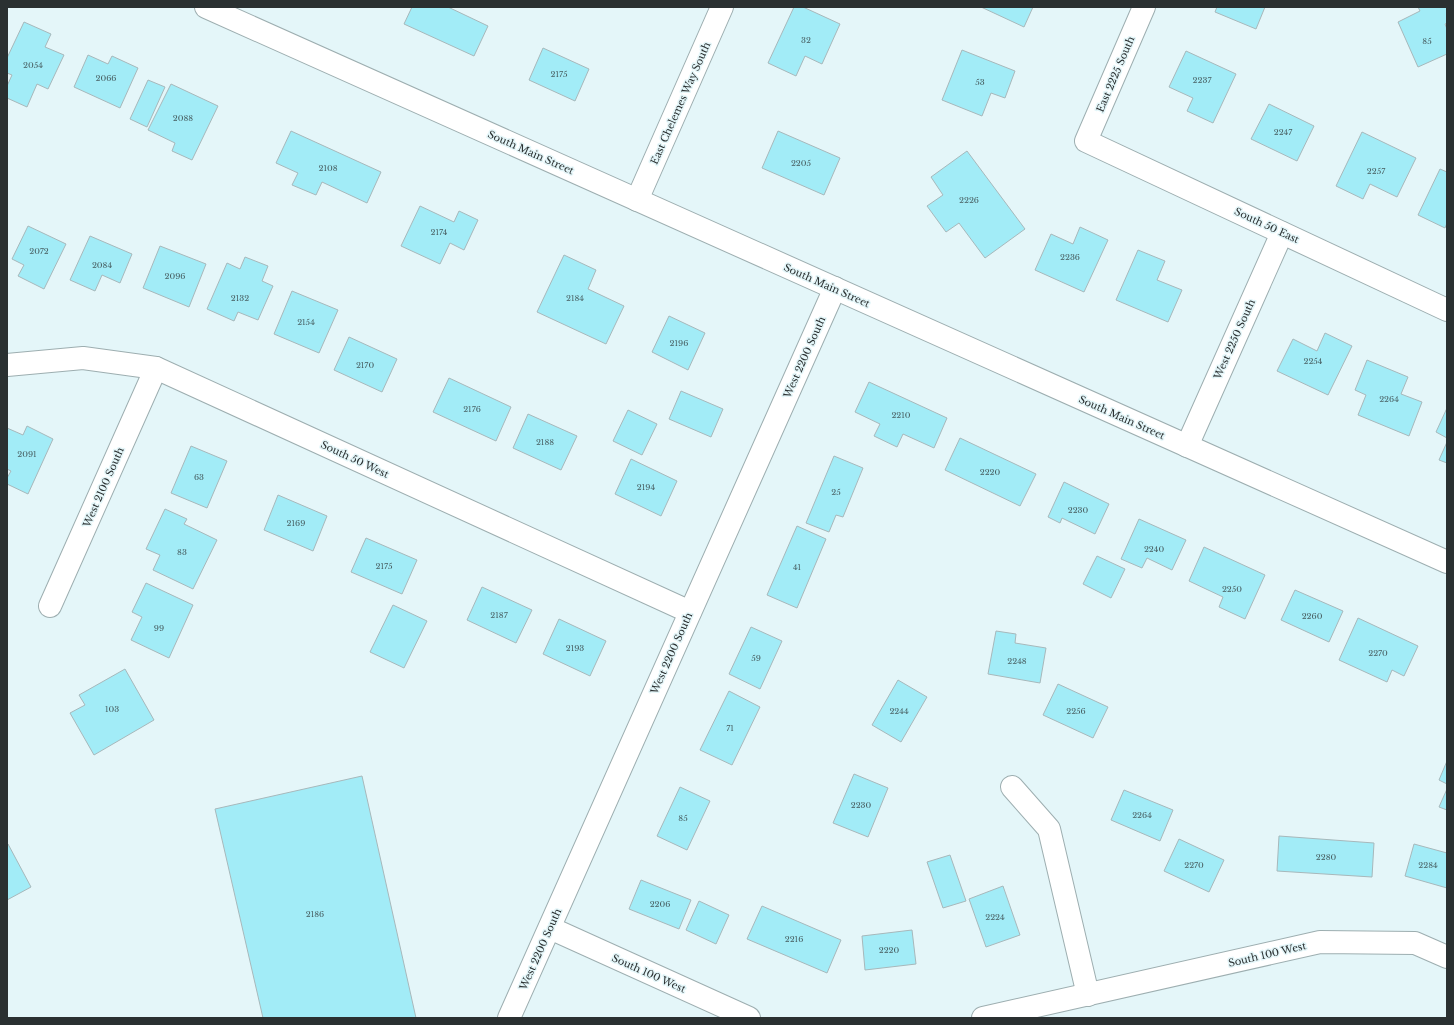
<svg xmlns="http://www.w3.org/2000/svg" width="1454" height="1025" font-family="'Libre Baskerville',serif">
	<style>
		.building { fill: #a2ecf7; stroke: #a7b8bb }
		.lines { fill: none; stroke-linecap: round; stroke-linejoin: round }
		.minor-casing { stroke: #9daeb0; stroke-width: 24 }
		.minor { stroke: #fff; stroke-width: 22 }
		.labels { text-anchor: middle; stroke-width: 3; stroke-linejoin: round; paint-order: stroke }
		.number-label { font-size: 8px; fill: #485f62 }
		.street-label { font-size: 10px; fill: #2a3031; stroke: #e4f6f9 }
	</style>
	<rect width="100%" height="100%" fill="#e4f6f9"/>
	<g class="building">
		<path d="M412,7H448L488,26L474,56L404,24Z"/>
		<path d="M794,7H803L840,24L822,64L805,56L796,76L768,63Z"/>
		<path d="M981,7H1033L1024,27Z"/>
		<path d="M1217,7H1265L1256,29L1215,12Z"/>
		<path d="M1418,7H1447V23L1445,24L1447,29V54L1418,67L1398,22L1420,11Z"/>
		<path d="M24,22L51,34L45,47L64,55L48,89L37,84L27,107L7,98V86L12,75L7,73V58Z"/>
		<path d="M543,48L589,69L575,101L529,80Z"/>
		<path d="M962,50L1015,71L1005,98L991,93L982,116L942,100Z"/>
		<path d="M1186,51L1236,74L1213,123L1187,111L1193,98L1169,87Z"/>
		<path d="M88,55L108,64L112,56L138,68L120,108L74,87Z"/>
		<path d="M148,80L165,87L147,127L130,119Z"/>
		<path d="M171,84L218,106L192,160L172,151L175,143L148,130Z"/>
		<path d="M1269,104L1314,126L1297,161L1251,139Z"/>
		<path d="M291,131L381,172L367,203L322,182L316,195L292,185L298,173L276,163Z"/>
		<path d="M778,131L840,158L824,195L762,168Z"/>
		<path d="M1362,132L1416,158L1397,197L1370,184L1363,199L1336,186Z"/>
		<path d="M967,151L1025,229L985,258L959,223L946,232L927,206L943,195L931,177Z"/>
		<path d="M1440,169L1447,172V223L1445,228L1418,215Z"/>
		<path d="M420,206L454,222L459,211L478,220L464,250L450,243L440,264L401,246Z"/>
		<path d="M28,226L66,244L44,289L18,276L24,265L12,259Z"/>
		<path d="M1080,227L1108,240L1084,292L1035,270L1051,234L1073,244Z"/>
		<path d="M90,236L132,254L120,283L102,275L95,291L70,280Z"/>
		<path d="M160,246L206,264L189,307L143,288Z"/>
		<path d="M1138,250L1165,261L1157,280L1182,290L1168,322L1116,300Z"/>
		<path d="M564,255L596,270L588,289L624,306L606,344L537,312Z"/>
		<path d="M245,257L268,266L262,281L273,286L258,320L238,312L234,321L207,309L227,263L240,269Z"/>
		<path d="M292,291L338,310L319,353L274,334Z"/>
		<path d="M669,316L705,333L688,370L652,352Z"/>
		<path d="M1325,333L1352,346L1328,395L1277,371L1293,339L1317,351Z"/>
		<path d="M349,337L397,359L382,392L334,370Z"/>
		<path d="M1367,360L1408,377L1401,394L1422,402L1409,436L1358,415L1366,395L1355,390Z"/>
		<path d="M449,378L511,407L496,441L433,412Z"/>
		<path d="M869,382L947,418L934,448L903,434L897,447L874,436L880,424L855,412Z"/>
		<path d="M681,391L723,409L711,437L669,419Z"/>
		<path d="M1447,408V438L1436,432Z"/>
		<path d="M628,410L657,424L642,455L613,441Z"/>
		<path d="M528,414L577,436L561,470L513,448Z"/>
		<path d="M27,426L53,439L28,494L7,484V478L11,471L7,469V428L23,435Z"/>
		<path d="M960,438L1036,474L1020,506L945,470Z"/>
		<path d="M1447,442V463L1439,460Z"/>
		<path d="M191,446L227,461L207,508L171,493Z"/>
		<path d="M834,456L863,468L843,517L836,515L829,532L806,523Z"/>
		<path d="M631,459L677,481L661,516L615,494Z"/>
		<path d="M1064,482L1109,504L1095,534L1062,518L1060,523L1048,517Z"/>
		<path d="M278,495L327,516L313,551L264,530Z"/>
		<path d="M165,509L187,519L184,524L217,540L193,589L153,570L160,555L146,549Z"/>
		<path d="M1139,519L1186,540L1172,570L1147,558L1142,568L1121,559Z"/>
		<path d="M797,526L826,539L797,608L767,595Z"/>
		<path d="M366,538L417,560L402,594L351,572Z"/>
		<path d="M1204,547L1265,575L1245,619L1219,607L1223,597L1189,581Z"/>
		<path d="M1097,556L1125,569L1111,598L1083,584Z"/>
		<path d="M146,583L193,605L169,658L131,640L142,617L132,612Z"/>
		<path d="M482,587L532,610L516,643L467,620Z"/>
		<path d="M1295,590L1343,611L1329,642L1281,620Z"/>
		<path d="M393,605L427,621L404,668L370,652Z"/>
		<path d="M1358,618L1418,646L1404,676L1392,670L1387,682L1339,660Z"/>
		<path d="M559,619L606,641L590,676L543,654Z"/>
		<path d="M751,627L782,641L760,689L729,674Z"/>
		<path d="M996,631L1016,634L1015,643L1046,648L1040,683L988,674Z"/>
		<path d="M125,669L154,720L94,755L70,713L85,705L79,695Z"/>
		<path d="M898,680L927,697L901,742L872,725Z"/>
		<path d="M1058,684L1108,707L1093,738L1043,715Z"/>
		<path d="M729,691L760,707L732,765L700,750Z"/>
		<path d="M1447,761V784L1439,780Z"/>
		<path d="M854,774L888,788L868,837L833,823Z"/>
		<path d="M362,776L416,1018H263L215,809Z"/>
		<path d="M680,787L710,801L687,850L657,836Z"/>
		<path d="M1447,789V810L1439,807Z"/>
		<path d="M1124,790L1173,810L1160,841L1111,820Z"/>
		<path d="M1279,836L1374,843L1372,877L1277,871Z"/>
		<path d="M1179,839L1224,860L1209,892L1164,871Z"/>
		<path d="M8,844L31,887L7,900V845Z"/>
		<path d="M1414,844L1447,853V888L1405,876Z"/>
		<path d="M950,855L966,901L943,908L927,862Z"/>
		<path d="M641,880L691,900L679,929L629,909Z"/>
		<path d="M1003,886L1020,935L986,947L969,899Z"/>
		<path d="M699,901L729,915L716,944L686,930Z"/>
		<path d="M762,906L841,940L827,973L747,939Z"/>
		<path d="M912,930L916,964L865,970L862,936Z"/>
	</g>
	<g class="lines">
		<g class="minor-casing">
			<g id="minor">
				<path d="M206,7L1447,562"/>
				<path d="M1144,7L1086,141L1447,310"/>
				<path d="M637,200L722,7"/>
				<path d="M7,365L83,358L156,368L690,612"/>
				<path d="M1187,446L1282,233"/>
				<path d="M50,606L156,368"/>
				<path d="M1012,787L1049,829L1088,995"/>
				<path d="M550,928L749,1018"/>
				<path d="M509,1018L835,288"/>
				<path d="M983,1018L1320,942L1415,943L1447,957"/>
			</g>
		</g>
		<use href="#minor" class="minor"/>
	</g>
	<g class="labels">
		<g class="number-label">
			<text x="806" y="43">32</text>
			<text x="1427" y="44">85</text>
			<text x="33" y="68">2054</text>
			<text x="559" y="77">2175</text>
			<text x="106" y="81">2066</text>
			<text x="1202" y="83">2237</text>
			<text x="980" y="85">53</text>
			<text x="183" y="121">2088</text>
			<text x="1283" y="135">2247</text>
			<text x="801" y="166">2205</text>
			<text x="328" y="171">2108</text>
			<text x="1376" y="174">2257</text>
			<text x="969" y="203">2226</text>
			<text x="439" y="235">2174</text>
			<text x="39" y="254">2072</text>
			<text x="1070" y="260">2236</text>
			<text x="102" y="268">2084</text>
			<text x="175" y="279">2096</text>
			<text x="240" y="301">2132</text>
			<text x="575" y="301">2184</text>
			<text x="306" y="325">2154</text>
			<text x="679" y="346">2196</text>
			<text x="1313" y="364">2254</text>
			<text x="365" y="368">2170</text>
			<text x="1389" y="402">2264</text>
			<text x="472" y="412">2176</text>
			<text x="901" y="418">2210</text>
			<text x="545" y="445">2188</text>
			<text x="27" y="457">2091</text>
			<text x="990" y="475">2220</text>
			<text x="199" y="480">63</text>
			<text x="646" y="490">2194</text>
			<text x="836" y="495">25</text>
			<text x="1078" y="513">2230</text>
			<text x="296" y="526">2169</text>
			<text x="1154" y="552">2240</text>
			<text x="182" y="555">83</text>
			<text x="384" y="569">2175</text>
			<text x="797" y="570">41</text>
			<text x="1232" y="592">2250</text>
			<text x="499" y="618">2187</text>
			<text x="1312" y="619">2260</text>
			<text x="159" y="631">99</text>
			<text x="575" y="651">2193</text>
			<text x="1378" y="656">2270</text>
			<text x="756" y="661">59</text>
			<text x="1017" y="664">2248</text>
			<text x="112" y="712">103</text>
			<text x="899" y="714">2244</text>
			<text x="1076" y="714">2256</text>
			<text x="730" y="731">71</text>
			<text x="861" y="808">2230</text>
			<text x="1142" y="818">2264</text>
			<text x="683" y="821">85</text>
			<text x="1326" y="860">2280</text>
			<text x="1194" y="868">2270</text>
			<text x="1428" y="868">2284</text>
			<text x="660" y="907">2206</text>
			<text x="315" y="917">2186</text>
			<text x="995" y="920">2224</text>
			<text x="794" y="942">2216</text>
			<text x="889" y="953">2220</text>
		</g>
		<g class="street-label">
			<text transform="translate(1115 74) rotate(-67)" y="4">East 2225 South</text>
			<text transform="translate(680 103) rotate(-66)" y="4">East Chelemes Way South</text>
			<text transform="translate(531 152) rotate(24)" y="4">South Main Street</text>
			<text transform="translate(1267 225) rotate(25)" y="4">South 50 East</text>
			<text transform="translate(827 285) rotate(24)" y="4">South Main Street</text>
			<text transform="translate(1234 339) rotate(-66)" y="4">West 2250 South</text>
			<text transform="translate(804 357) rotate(-66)" y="4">West 2200 South</text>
			<text transform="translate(1122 417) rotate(24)" y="4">South Main Street</text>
			<text transform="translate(355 459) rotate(25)" y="4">South 50 West</text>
			<text transform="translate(103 487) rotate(-66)" y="4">West 2100 South</text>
			<text transform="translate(671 653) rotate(-66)" y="4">West 2200 South</text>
			<text transform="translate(540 949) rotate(-66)" y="4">West 2200 South</text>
			<text transform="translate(1267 954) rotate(-13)" y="4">South 100 West</text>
			<text transform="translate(649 973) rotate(24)" y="4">South 100 West</text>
		</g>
	</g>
	<rect width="1454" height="1025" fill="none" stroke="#2a3031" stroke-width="16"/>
</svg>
